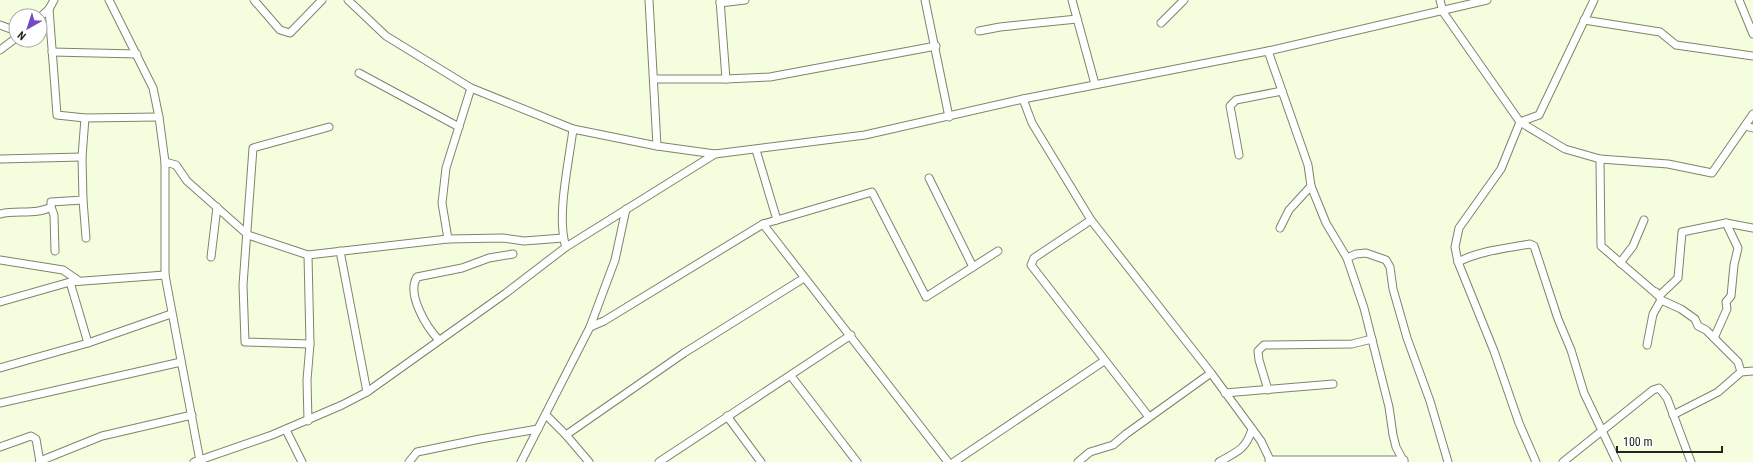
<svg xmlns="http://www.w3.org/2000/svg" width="1753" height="462" font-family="'Roboto Condensed',sans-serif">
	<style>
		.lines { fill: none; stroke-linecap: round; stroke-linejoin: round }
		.street-casing { stroke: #7c856a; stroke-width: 9 }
		.street { stroke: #fff; stroke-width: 7 }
	</style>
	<rect width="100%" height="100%" fill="#f4fedf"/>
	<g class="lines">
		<g class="street-casing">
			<g id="street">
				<path d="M109,0L153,88L159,117L165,162V275L200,461"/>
				<path d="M254,0L280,30L290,33L322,0"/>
				<path d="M348,0L386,36L471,88L573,129L657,146L715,154L865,135L1023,99L1268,51L1487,0"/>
				<path d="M649,0L657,146"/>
				<path d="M720,0L726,79"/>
				<path d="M925,0L949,117"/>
				<path d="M1072,0L1095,84"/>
				<path d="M1440,0L1443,12L1520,122L1565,149L1600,159L1668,164L1712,173L1753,114"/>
				<path d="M1739,0L1753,34"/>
				<path d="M720,3L745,0"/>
				<path d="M49,9L57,115L85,118L159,117"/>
				<path d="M40,17L49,9L54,0"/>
				<path d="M1584,20L1660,32L1676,45L1753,56"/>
				<path d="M1161,23L1184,0"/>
				<path d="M0,25L16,31"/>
				<path d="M979,31L1000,27L1077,19"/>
				<path d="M0,50L16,38"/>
				<path d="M1268,51L1308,165L1311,186L1326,223L1347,258L1364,308L1389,407L1393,435L1396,447L1404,462"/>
				<path d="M52,52L137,54"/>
				<path d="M359,73L459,127"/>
				<path d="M655,79H726L770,77L936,46"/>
				<path d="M1023,99L1032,123L1091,220L1211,373L1261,441L1271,462"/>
				<path d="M1745,126L1753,128"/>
				<path d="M756,150L777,220L763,224"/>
				<path d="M1239,155L1230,106L1236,100L1282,91"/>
				<path d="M0,159L82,157"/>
				<path d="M1600,159L1601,246L1659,296L1661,300L1681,309L1695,319L1698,326L1706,330L1738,362L1741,372"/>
				<path d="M165,162L176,165L187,181L248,235L308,255L448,239L503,238L524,241L563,238"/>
				<path d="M929,178L973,267"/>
				<path d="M83,200L86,238"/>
				<path d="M51,207L54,215L55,251"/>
				<path d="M0,214C17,210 37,215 51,207V202L83,200L82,157L85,118"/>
				<path d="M777,220L872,192L926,297L998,251"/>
				<path d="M1091,220L1034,258L1031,265L1149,417"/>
				<path d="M1280,228L1289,210L1311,186"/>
				<path d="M448,239L442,203L446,168L471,88"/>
				<path d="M566,247C556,217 569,162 573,129"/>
				<path d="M340,251L367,392"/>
				<path d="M211,257L217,207"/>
				<path d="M1347,258L1356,254L1366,253L1386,260L1390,267L1393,289L1407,338L1430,401L1448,462"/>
				<path d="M0,260L63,270L79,281"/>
				<path d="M1458,262C1479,251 1507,248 1530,244L1534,246L1558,319L1571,350L1584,393L1617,462"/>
				<path d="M1620,263L1633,246L1644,220"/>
				<path d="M70,282L88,343"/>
				<path d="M1656,292L1659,296L1678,278L1682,232L1726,223L1753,228"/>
				<path d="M0,302L70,282L165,275"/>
				<path d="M590,327L604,321L763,224L948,462"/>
				<path d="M1714,338L1727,309L1726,302L1731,296L1734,265L1738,248L1726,223"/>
				<path d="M439,340C427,328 406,294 417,277L462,268L489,258L513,254"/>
				<path d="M310,344L245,342L243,285L253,148L329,127"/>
				<path d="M1647,345L1653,314L1661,300"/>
				<path d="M0,368L88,343L171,314"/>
				<path d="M791,376L857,462"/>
				<path d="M1268,390L1259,360L1258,351L1264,345L1352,344L1372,339"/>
				<path d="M1225,393L1333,384"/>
				<path d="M0,403L181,362"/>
				<path d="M546,415L566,435L589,462"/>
				<path d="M1673,415L1718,392L1741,372L1753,371"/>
				<path d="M727,416L761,462"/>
				<path d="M308,421L307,380L310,344L308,255"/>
				<path d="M286,430L302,462"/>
				<path d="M566,435L684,353L804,278"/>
				<path d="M0,447L31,436L36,439L40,462"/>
				<path d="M1269,460H1404"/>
				<path d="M40,461L102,436L192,415"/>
				<path d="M194,462L272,435L342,405L367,392L506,293L566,247L715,154"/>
				<path d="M409,462L417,452L480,439L538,429"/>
				<path d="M521,462L590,327L615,260L626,209"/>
				<path d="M659,462L851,335"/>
				<path d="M954,462L1104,361"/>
				<path d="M1078,462L1090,452L1113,445L1126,434L1211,373"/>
				<path d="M1219,462C1236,452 1246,450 1252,429"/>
				<path d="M1536,462L1519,423L1494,351L1458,262L1455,247L1459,228L1501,169L1520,122L1539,115L1594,0"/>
				<path d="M1563,462L1653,390L1659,388L1667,398L1691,462"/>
			</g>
		</g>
		<use href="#street" class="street"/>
	</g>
	<g transform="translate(28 28) rotate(219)"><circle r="19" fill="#ffffff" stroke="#a7a8a3"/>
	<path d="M0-3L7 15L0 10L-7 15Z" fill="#7549c1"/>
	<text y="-6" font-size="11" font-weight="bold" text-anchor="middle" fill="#22251a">N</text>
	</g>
	<path d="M1617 446v6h105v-6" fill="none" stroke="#22251a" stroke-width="2"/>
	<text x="1623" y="446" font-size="12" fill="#22251a" stroke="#ffffff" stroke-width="3" paint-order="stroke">100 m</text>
</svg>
